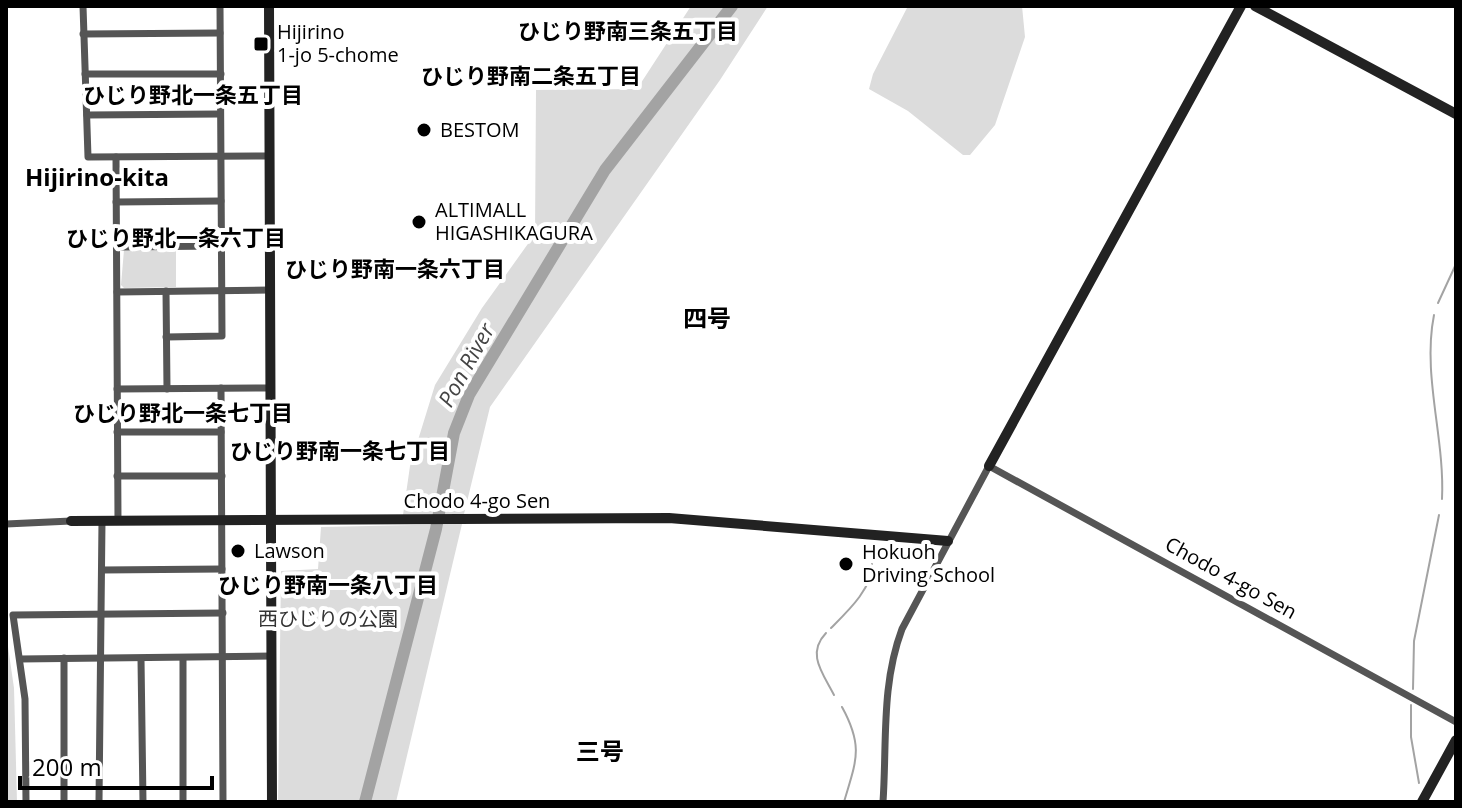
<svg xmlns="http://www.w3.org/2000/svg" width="1462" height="808" font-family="'Open Sans','Noto Sans JP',sans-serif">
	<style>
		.green { fill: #dcdcdc }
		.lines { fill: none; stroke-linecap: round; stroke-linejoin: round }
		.stream { stroke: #a3a3a3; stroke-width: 2 }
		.river { stroke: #a3a3a3; stroke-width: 12 }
		.street { stroke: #555; stroke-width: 7 }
		.secondary { stroke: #222; stroke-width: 10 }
		.poi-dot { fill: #000; stroke: #fff; stroke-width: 3 }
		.labels { text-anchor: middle; stroke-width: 8; stroke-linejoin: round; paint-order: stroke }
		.poi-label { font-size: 20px; fill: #000; stroke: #fff; text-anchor: start }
		.street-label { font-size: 20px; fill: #000; stroke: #fff }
		.park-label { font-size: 20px; fill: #333; stroke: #fff }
		.neighbourhood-label { font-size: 22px; font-weight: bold; fill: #000; stroke: #fff }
		.water-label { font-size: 22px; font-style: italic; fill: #444; stroke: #fff }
		.quarter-label { font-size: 24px; font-weight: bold; fill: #000; stroke: #fff }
	</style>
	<rect width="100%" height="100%" fill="#fff"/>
	<g class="green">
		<path d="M691,6H768L720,80L490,407L464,514L403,515L410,466L435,385L482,308L535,234L536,90L637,89Z"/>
		<path d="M908,6H1022L1025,37L995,125L970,155H963L908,111L869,89L873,74Z"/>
		<path d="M124,250H176V287L124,288L121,285Z"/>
		<path d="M462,524L396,802H278L281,571L318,569L321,527Z"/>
		<path d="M6,633L14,688L17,802H6Z"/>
	</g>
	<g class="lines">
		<g class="stream">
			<path d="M1438,303L1456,264"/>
			<path d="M1434,315C1422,375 1445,438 1442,499"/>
			<path d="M831,628C847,612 873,588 872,564"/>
			<path d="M826,633C806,654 823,673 834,695"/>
			<path d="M1413,689L1414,641L1439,515"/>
			<path d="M1411,705V737L1419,783"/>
			<path d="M842,707C864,747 856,761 844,802"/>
		</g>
		<path class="river" d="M365,802L436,529L454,433L469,395L605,170L732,6"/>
		<g class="street">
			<path d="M83,6L88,157L269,156"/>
			<path d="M83,34L220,33"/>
			<path d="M85,74H221"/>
			<path d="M87,115L220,114"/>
			<path d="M116,157L118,521"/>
			<path d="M116,202L221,201"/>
			<path d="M117,247L221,246"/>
			<path d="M166,291L167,389"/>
			<path d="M117,292L270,290"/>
			<path d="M166,337L222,336L220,6"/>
			<path d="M221,388L223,802"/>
			<path d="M117,389L270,388"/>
			<path d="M117,432H221"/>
			<path d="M117,476H222"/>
			<path d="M6,524L71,521"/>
			<path d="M102,570L222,569"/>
			<path d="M64,658V802"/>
			<path d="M183,658V802"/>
			<path d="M20,659L272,656"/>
			<path d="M141,659L143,802"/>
			<path d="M26,802L25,699L13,615L223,613"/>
			<path d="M99,802L102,521"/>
			<path d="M883,802C887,743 881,685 902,629L989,466L1456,722"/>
		</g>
		<g class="secondary">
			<path d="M269,6L272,802"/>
			<path d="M1255,6L1456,114"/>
			<path d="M989,466L1241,6"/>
			<path d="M71,521L669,518L948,541"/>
			<path d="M1422,802L1456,740"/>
		</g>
	</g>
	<g class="poi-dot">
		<rect x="253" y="36" width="16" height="16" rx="4"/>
		<circle cx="424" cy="130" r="8"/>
		<circle cx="419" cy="222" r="8"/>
		<circle cx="238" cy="551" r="8"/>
		<circle cx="846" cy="564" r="8"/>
	</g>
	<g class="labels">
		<g class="poi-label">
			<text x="277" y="39">Hijirino<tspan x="277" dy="23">1-jo 5-chome</tspan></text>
			<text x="440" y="137">BESTOM</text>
			<text x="435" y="217">ALTIMALL<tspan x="435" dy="23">HIGASHIKAGURA</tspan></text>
			<text x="254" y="558">Lawson</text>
			<text x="862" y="559">Hokuoh<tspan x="862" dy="23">Driving School</tspan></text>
		</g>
		<g class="street-label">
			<text x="477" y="508">Chodo 4-go Sen</text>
			<text transform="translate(1231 578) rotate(29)" y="7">Chodo 4-go Sen</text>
		</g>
		<g class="park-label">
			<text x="328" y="626">西ひじりの公園</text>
		</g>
		<g class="neighbourhood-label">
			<text x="628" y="39">ひじり野南三条五丁目</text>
			<text x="531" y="84">ひじり野南二条五丁目</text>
			<text x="193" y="103">ひじり野北一条五丁目</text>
			<text x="176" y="246">ひじり野北一条六丁目</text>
			<text x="395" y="277">ひじり野南一条六丁目</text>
			<text x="183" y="421">ひじり野北一条七丁目</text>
			<text x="340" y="459">ひじり野南一条七丁目</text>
			<text x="328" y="593">ひじり野南一条八丁目</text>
		</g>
		<g class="water-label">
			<text transform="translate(466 365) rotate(-61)" y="8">Pon River</text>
		</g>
		<g class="quarter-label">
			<text x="97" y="186">Hijirino-kita</text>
			<text x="707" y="327">四号</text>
			<text x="600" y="760">三号</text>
		</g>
	</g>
	<rect width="1462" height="808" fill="none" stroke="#000000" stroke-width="16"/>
	<path d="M20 776v12h192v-12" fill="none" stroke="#000000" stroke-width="4"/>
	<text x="32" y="776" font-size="24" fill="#000000" stroke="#ffffff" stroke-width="6" paint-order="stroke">200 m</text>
</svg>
